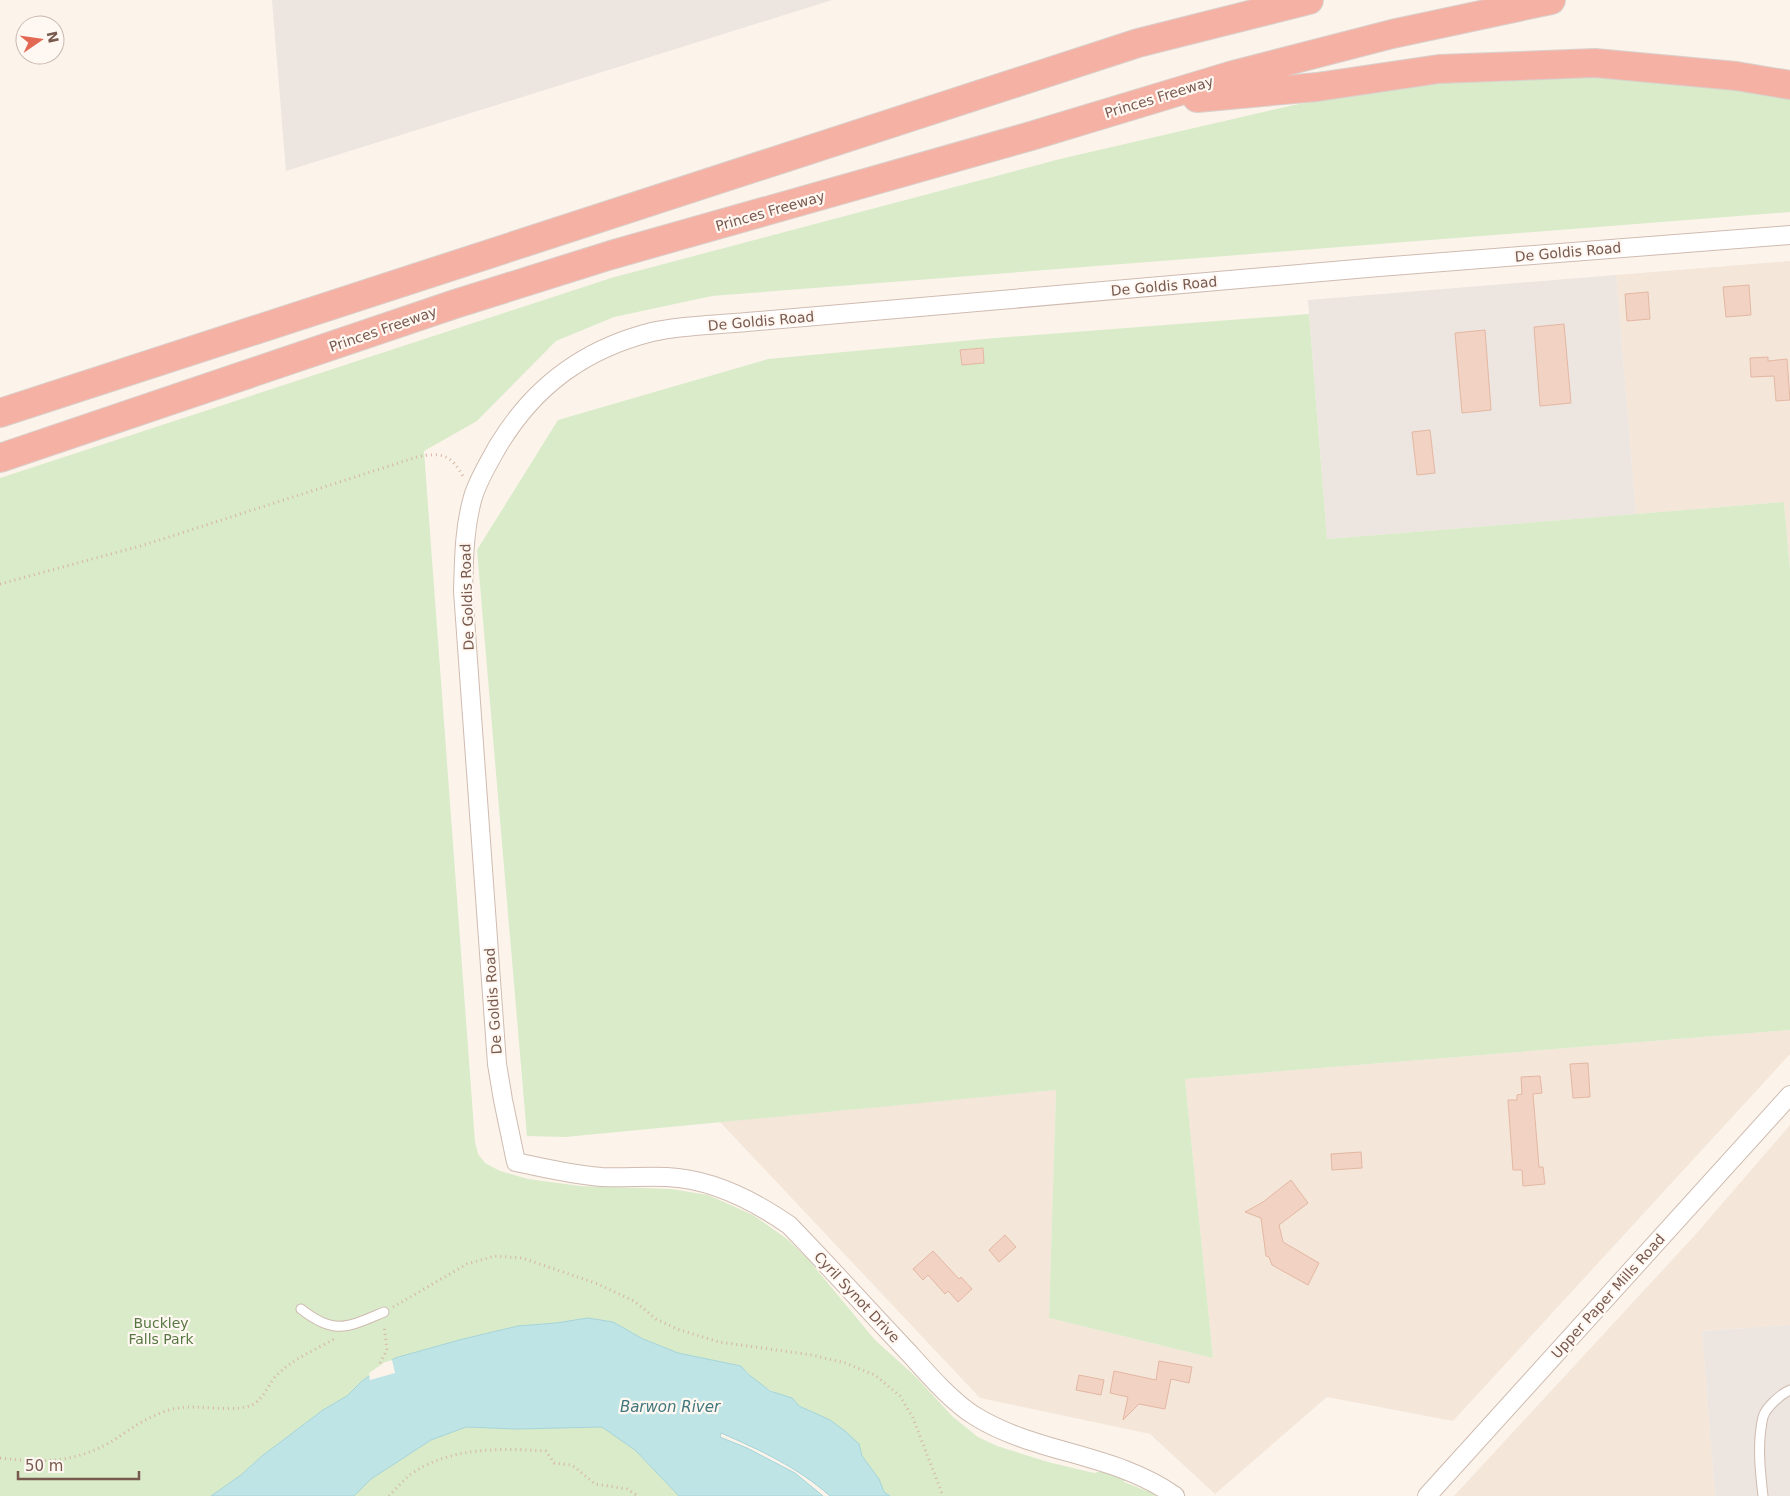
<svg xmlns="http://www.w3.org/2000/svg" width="1790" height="1496" font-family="'DejaVu Sans',sans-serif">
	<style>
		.residential { fill: #f4e6d9 }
		.industrial { fill: #ece5e0 }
		.green { fill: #d9ebc9 }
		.water { fill: #bfe4e6; stroke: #a5d4d8 }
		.pier { fill: #fcf4eb }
		.building { fill: #f1d2c3; stroke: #e4b7a3 }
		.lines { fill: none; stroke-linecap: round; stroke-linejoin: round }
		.lane-casing { stroke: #cfbbb0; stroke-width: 11 }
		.street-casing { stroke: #cfbbb0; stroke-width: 20 }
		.highway-casing { stroke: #d9d1cd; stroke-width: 30 }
		.path { stroke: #d7b5a5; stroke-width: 3; stroke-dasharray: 1 4; stroke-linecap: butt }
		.lane { stroke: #fff; stroke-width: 9 }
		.street { stroke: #fff; stroke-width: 18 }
		.highway { stroke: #f5b2a4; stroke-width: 28 }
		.labels { text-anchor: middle; stroke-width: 4.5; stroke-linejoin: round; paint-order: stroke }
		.street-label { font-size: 14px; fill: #78594e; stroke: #fff8f2 }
		.park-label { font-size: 14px; fill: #567742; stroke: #fff8f2 }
		.water-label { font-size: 15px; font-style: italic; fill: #41777c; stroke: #fff8f2 }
	</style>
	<rect width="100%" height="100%" fill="#fcf4eb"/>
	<g class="residential">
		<path d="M1790,261V570L1784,502L1636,514L1616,275Z"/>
		<path d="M1790,1030V1054L1453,1421L1327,1397L1215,1494L1150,1434L980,1398L720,1122L1056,1090L1049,1318L1213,1358L1185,1079Z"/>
		<path d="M1790,1125V1325L1702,1331L1715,1496H1454L1696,1234Z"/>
	</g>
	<g class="industrial">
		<path d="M272,0H832L286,171Z"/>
		<path d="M1616,275L1636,514L1327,539L1308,300Z"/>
		<path d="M1790,1325V1496H1715L1702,1331Z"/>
	</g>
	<g class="green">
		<path d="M1604,72L1790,91V212L712,296L614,317L556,341L477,421L424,451L475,1142L478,1154L485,1163L500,1171L528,1179L580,1186L671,1189L708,1195L753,1215L787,1239L807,1258L875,1340L915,1376L953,1417L978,1437L997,1446L1048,1462L1094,1473L1102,1471L1125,1479L1124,1482L1147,1491L1150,1487L1164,1496H890L884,1492L879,1479L862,1456L800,1406L759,1384L741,1366L678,1353L643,1339L613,1322L588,1318L556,1323L518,1326L463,1339L395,1358L362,1381L347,1396L323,1410L262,1456L241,1475L211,1496H0V478L611,278L1060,159L1294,105L1432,81Z"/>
		<path d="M1309,314L1327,539L1784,502L1790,570V1030L1185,1079L1213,1358L1049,1318L1056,1090L565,1137L527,1136L477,550L558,420L768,359L995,338Z"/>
		<path d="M466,1427L517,1429L602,1427L635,1450L679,1496H354L371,1479L431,1440Z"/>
	</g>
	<path class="water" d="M588,1318L613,1322L643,1339L678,1353L741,1366L748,1374L770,1391L792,1398L799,1406L830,1420L845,1431L859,1444L862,1456L879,1479L884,1492L890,1496H830C797,1467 760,1450 721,1433L720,1437L747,1448L795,1473L823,1496H679L635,1450L602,1427L517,1429L466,1427L431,1440L371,1479L354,1496H211L241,1475L262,1456L323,1410L347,1396L362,1381L395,1358L463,1339L518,1326L556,1323Z"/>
	<path class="pier" d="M392,1360L395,1373L370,1380L369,1373L385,1362Z"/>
	<g class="building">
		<path d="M1749,285L1751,315L1726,317L1723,287Z"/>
		<path d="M1648,292L1650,319L1627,321L1625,294Z"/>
		<path d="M1564,324L1571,403L1540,406L1534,327Z"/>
		<path d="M1485,330L1491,410L1462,413L1455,333Z"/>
		<path d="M983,348L984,363L962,365L960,350Z"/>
		<path d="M1768,357V361L1787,359L1790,400L1776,401L1774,376L1751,377L1750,358Z"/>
		<path d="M1430,430L1435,473L1417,475L1412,432Z"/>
		<path d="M1588,1063L1590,1097L1573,1098L1570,1064Z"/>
		<path d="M1540,1076L1542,1093L1533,1094L1539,1167H1543L1545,1184L1523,1186L1522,1170H1513L1508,1100H1517V1095L1522,1094L1521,1077Z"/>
		<path d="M1361,1152L1362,1168L1332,1170L1331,1154Z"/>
		<path d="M1291,1180L1308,1203L1279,1225L1283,1242L1319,1263L1308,1285L1272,1265L1269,1257L1266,1256L1261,1218L1245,1212L1263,1202Z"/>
		<path d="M1005,1235L1016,1247L999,1262L989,1250Z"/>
		<path d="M933,1251L959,1279L961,1277L972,1289L958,1302L948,1291L945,1294L928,1275L923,1280L913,1269Z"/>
		<path d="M1159,1361L1192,1367L1189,1383L1171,1379L1165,1409L1139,1404L1123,1420L1128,1397L1110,1393L1114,1371L1156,1380Z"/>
		<path d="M1079,1375L1104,1380L1101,1395L1076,1390Z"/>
	</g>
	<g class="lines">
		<g class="lane-casing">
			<g id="lane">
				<path d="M301,1309C335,1336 348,1327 384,1312"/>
				<path d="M1763,1496C1760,1470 1757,1443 1763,1417C1766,1407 1781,1394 1790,1390"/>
			</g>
		</g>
		<g class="street-casing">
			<g id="street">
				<path d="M1175,1496C1115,1453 1036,1454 975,1416C953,1403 926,1372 909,1353C869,1311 830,1267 789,1225C753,1200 712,1179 667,1177C645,1176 624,1178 602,1177C573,1175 545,1168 516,1162L503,1100L497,1064L463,591C464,559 464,528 473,497C478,480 489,462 498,446C534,386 584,349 652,332C682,325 716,325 747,322L1379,267L1790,235"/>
				<path d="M1427,1496L1790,1095"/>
			</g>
		</g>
		<g class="highway-casing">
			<g id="highway">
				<path d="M1197,98L1317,87L1439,69L1595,63L1736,76L1790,85"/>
				<path d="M0,413L1138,43L1309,0"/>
				<path d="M0,458L455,304L611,255L1031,136L1233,75L1392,34L1551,0"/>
			</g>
		</g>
		<g class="path">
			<path d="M0,584L144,545L417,457C442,452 451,454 464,478"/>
			<path d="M393,1307L467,1264L495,1256L522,1258L598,1284L634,1301L656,1319L677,1329L719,1342L812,1355L845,1363L875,1375L900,1396L913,1418L943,1496"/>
			<path d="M380,1363L387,1350L384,1325"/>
			<path d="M0,1458C43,1463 76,1463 114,1440C134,1427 155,1411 179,1408C200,1404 235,1414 254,1404C265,1397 269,1382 278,1374C294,1358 317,1349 336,1338"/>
			<path d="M389,1496C396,1489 403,1480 411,1474C450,1447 500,1448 546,1451L554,1463L572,1465L595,1484L627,1489L638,1496"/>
		</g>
		<use href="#lane" class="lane"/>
		<use href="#street" class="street"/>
		<use href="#highway" class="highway"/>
	</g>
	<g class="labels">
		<g class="street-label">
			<text transform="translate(1159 97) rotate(-17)" y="5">Princes Freeway</text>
			<text transform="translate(770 211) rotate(-16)" y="5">Princes Freeway</text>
			<text transform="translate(1568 252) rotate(-5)" y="5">De Goldis Road</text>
			<text transform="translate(1164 286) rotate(-5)" y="5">De Goldis Road</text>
			<text transform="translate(761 321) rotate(-5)" y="5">De Goldis Road</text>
			<text transform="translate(383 329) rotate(-19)" y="5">Princes Freeway</text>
			<text transform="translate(467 597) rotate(-92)" y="5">De Goldis Road</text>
			<text transform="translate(493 1001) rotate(-94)" y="5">De Goldis Road</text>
			<text transform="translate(1608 1296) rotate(-48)" y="5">Upper Paper Mills Road</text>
			<text transform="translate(857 1297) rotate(47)" y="5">Cyril Synot Drive</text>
		</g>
		<g class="park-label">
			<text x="161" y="1328">Buckley<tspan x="161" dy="16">Falls Park</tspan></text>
		</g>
		<g class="water-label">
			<text x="670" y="1412">Barwon River</text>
		</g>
	</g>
	<g transform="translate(40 40) rotate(77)"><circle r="24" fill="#fff8f2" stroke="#c9b8b0"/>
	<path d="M0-4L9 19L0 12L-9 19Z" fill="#e36854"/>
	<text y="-8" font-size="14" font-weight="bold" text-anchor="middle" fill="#78594e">N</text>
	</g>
	<path d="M18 1471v8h121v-8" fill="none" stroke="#78594e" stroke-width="2.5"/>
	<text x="25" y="1471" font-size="15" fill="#78594e" stroke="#fff8f2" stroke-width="4" paint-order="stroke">50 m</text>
</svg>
